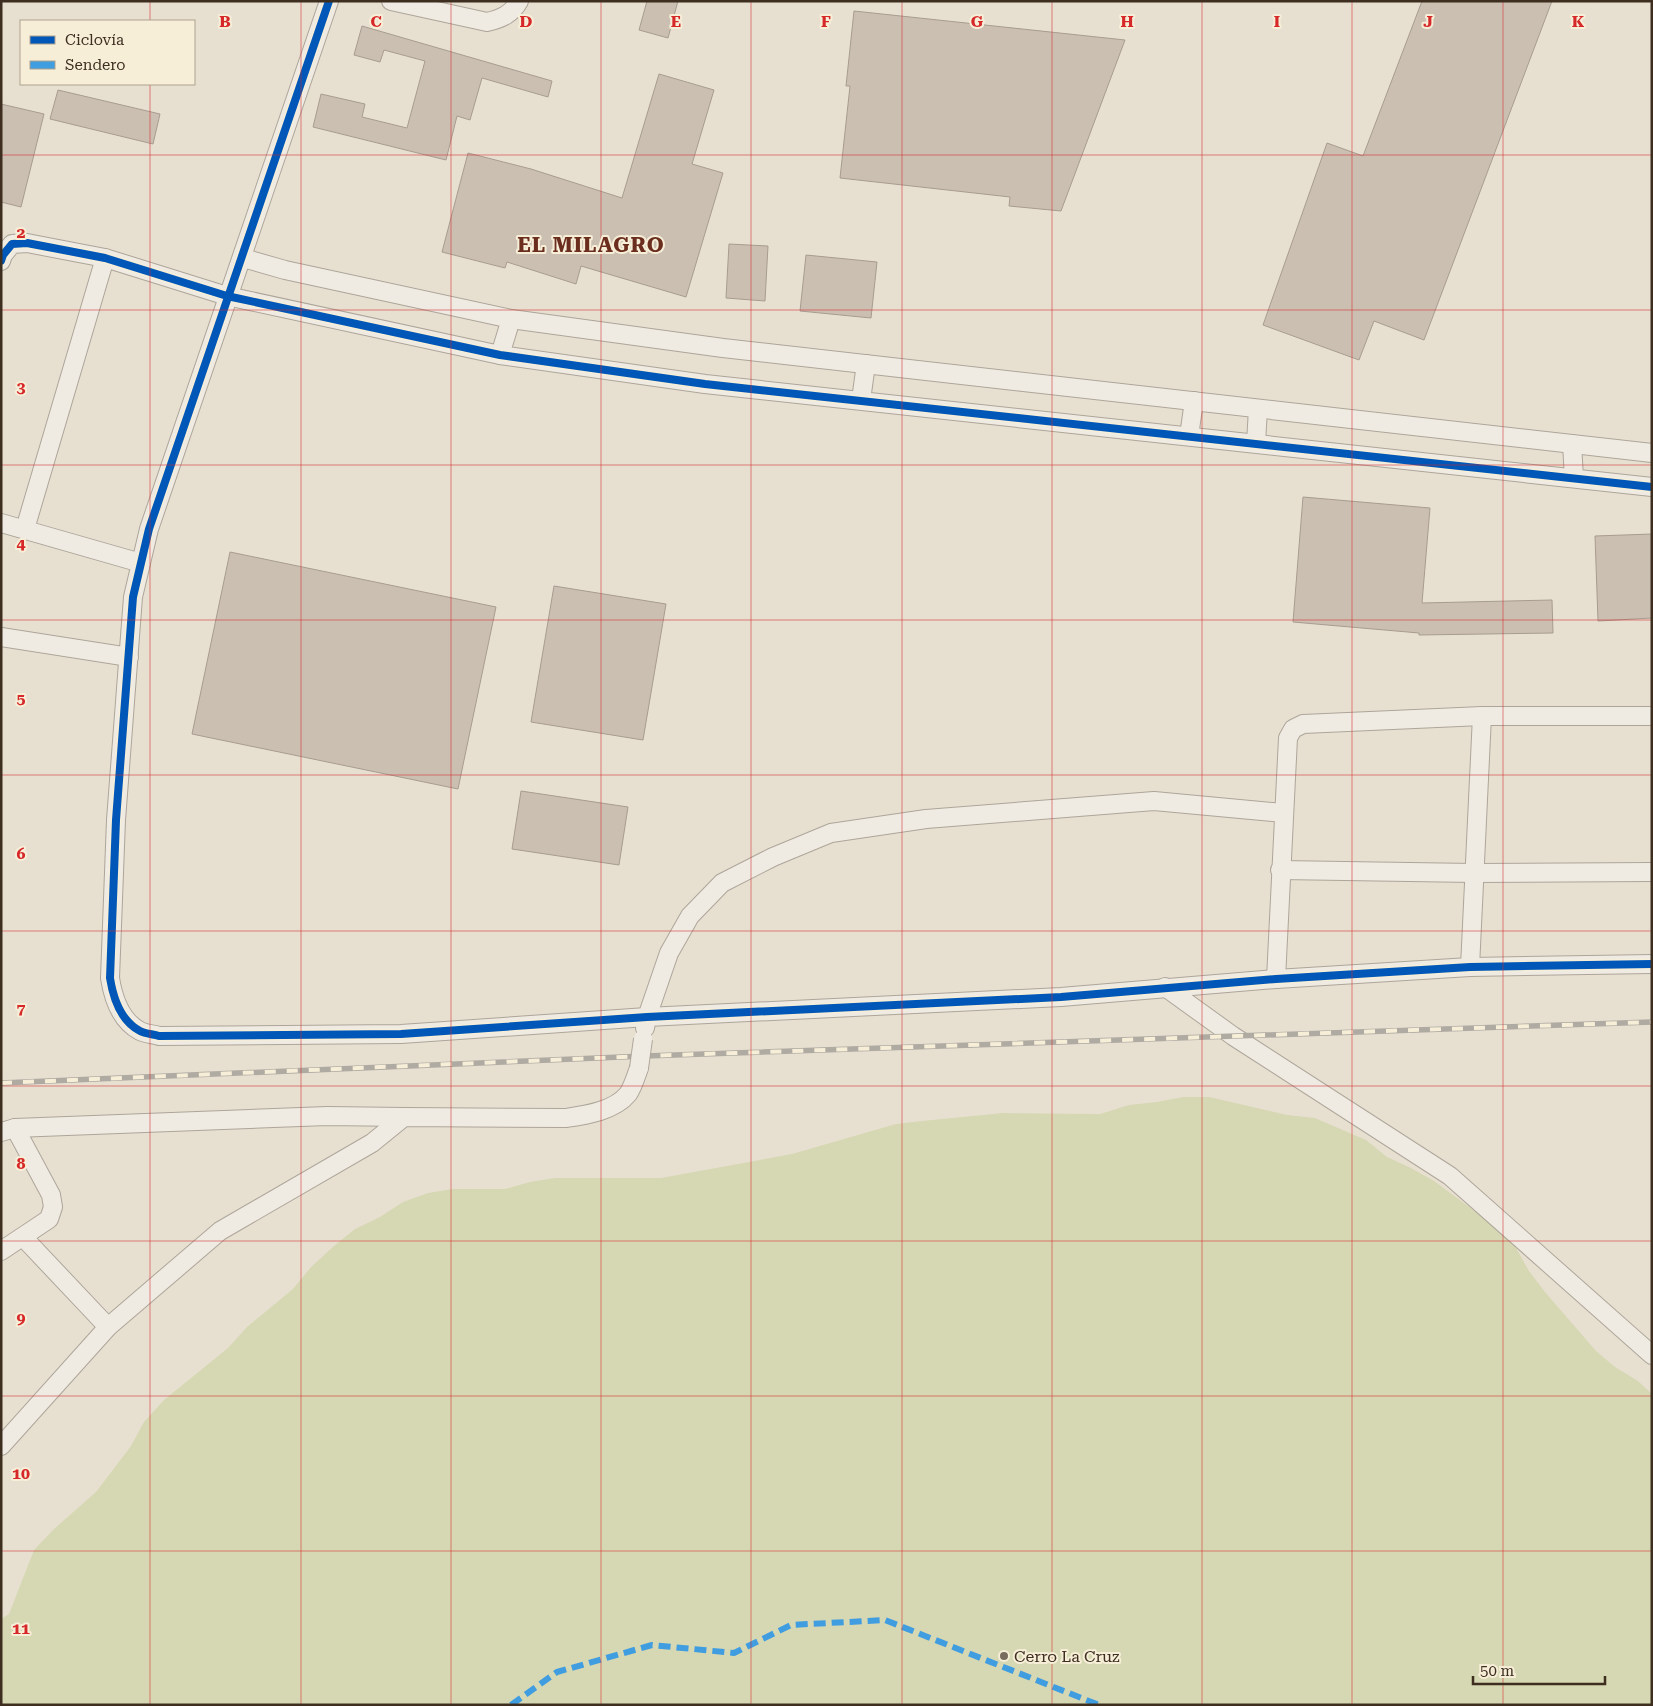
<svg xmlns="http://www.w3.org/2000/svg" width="1653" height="1706" font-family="'Roboto Serif',serif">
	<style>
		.green { fill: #d6d7b3 }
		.building { fill: #cbbfb2; stroke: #a89c90 }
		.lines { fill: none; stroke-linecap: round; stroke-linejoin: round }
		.minor-casing { stroke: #ada599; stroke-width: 20 }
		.minor { stroke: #efebe3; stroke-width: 18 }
		.rail-casing { stroke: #afaaa2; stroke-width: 5.5 }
		.rail { stroke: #f7eed8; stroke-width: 4; stroke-dasharray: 11; stroke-linecap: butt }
		.minor-bridge-casing { stroke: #ada599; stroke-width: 20; stroke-linecap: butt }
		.minor-bridge { stroke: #efebe3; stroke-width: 18 }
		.quiet { stroke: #3f9de0; stroke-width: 6; stroke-dasharray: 12 6; stroke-linecap: butt }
		.cycleway-casing { stroke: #f7eed8; stroke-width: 11 }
		.cycleway { stroke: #0057b8; stroke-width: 8 }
		.grid { fill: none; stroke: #d62828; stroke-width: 1; stroke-opacity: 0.55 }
		.poi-dot { fill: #786c5e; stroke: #f7eed8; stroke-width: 2 }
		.labels { text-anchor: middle; stroke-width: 4; stroke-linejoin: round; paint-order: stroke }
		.poi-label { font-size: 16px; fill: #3d2e20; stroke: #f7eed8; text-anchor: start }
		.district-label { font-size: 21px; font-weight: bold; letter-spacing: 1px; fill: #6b2e1e; stroke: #f7eed8 }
		.grid-label { font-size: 16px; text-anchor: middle; font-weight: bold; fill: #d62828; stroke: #f7eed8; stroke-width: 4; stroke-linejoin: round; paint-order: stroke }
	</style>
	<rect width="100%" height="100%" fill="#e7e0d1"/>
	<path class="green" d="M1183,1097H1209L1287,1115L1315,1118L1366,1140L1387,1157L1411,1168L1434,1181L1499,1229L1516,1248L1529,1271L1545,1292L1596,1351L1615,1367L1638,1381L1652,1394V1705H1V1619L9,1614L34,1550L54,1529L96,1492L131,1446L144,1422L164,1400L228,1348L247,1327L293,1289L311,1267L334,1246L355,1229L380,1217L403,1202L428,1193L453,1189H505L530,1182L555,1178H661L792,1154L896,1124L922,1121L1003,1113L1100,1114L1129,1105L1157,1102Z"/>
	<g class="building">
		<path d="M647,1H678L668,38L639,30Z"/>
		<path d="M1422,1H1552L1424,340L1374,321L1359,360L1263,325L1327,143L1363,156Z"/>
		<path d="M854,11L1125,40L1061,211L1009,206L1010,197L840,178L850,86H846Z"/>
		<path d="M362,26L552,81L548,97L482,78L470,120L457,116L446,160L313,127L321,94L365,104L362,117L407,128L425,61L384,50L380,62L354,55Z"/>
		<path d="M659,74L714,90L692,164L723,173L686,297L581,266L576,284L507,262L505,268L442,252L468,153L531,169L622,198Z"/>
		<path d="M58,90L160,114L153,144L50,119Z"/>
		<path d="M1,104L44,114L21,207L1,202Z"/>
		<path d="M729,244L768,246L765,301L726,298Z"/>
		<path d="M806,255L877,262L871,318L800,311Z"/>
		<path d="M1303,497L1430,508L1422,603L1552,600L1553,633L1419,635V633L1293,622Z"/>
		<path d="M1652,534V618L1598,621L1595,536Z"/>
		<path d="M230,552L496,607L458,789L192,734Z"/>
		<path d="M554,586L666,604L643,740L531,722Z"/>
		<path d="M521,791L628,807L619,865L512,849Z"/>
	</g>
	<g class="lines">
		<g class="minor-casing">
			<g id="minor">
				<path d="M329,1L149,529L133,597L116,820L110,978C113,997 121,1021 140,1031C146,1034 153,1034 159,1036L401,1034L647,1017L1061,997L1276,979L1470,967L1652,964"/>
				<path d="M391,1L487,22C501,19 512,14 519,1"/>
				<path d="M243,258L285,270L511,319L723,348L1652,453"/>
				<path d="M1,261L3,255L12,244L27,243L105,258L227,296L500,355L705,384L1652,487"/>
				<path d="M500,355L511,319"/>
				<path d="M861,400L866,364"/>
				<path d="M1189,436L1194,401"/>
				<path d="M1256,443L1258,409"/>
				<path d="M1572,444L1574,478"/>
				<path d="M1,523L141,563"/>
				<path d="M25,529L105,258"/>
				<path d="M1,637L129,657"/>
				<path d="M1280,870L1474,873L1652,872"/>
				<path d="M1470,967L1482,716"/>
				<path d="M1276,979L1288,738L1293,729L1303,724L1482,716H1652"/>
				<path d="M1165,987L1233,1036L1450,1176L1652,1355"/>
				<path d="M645,1028L647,1017L669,953L690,916L722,883L773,857L831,833L926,819L1154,801L1283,813"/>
				<path d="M1,1132L15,1128L327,1116L404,1117"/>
				<path d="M23,1237L108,1327"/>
				<path d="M1,1251L49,1219L53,1207L51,1195L15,1128"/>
				<path d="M1,1446L108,1327L220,1231L372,1143L404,1117L566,1118C586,1115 614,1111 628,1094C633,1087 636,1076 639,1068"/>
			</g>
		</g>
		<use href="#minor" class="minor"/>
		<g class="rail-casing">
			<path id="rail" d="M1,1083L645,1056L1652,1022"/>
		</g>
		<use href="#rail" class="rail"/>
		<g class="minor-bridge-casing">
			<path id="minor-bridge" d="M639,1068L643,1039"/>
		</g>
		<use href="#minor-bridge" class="minor-bridge"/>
		<path class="quiet" d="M511,1705L557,1672L652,1645L734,1653L791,1625L885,1620L1099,1705"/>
		<g class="cycleway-casing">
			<g id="cycleway">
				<path d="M329,1L149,529L133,597L116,820L110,978C113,997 121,1021 140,1031C146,1034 153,1034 159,1036L401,1034L647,1017L1061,997L1276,979L1470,967L1652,964"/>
				<path d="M1,261L3,255L12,244L27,243L105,258L227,296L500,355L705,384L1652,487"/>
			</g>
		</g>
		<use href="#cycleway" class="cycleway"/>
	</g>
	<path class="grid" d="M150,1V21M301,1V1705M451,1V1705M601,1V1705M751,1V1705M902,1V1705M1052,1V1705M1202,1V1705M1352,1V1705M1503,1V1705M150,84V1705M1,155H1652M1,310H1652M1,465H1652M1,620H1652M1,775H1652M1,931H1652M1,1086H1652M1,1241H1652M1,1396H1652M1,1551H1652"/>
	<circle class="poi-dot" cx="1004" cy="1656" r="5"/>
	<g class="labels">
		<g class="poi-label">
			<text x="1014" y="1662">Cerro La Cruz</text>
		</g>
		<g class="district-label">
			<text x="591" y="252">EL MILAGRO</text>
		</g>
	</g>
	<g class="grid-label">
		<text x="225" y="27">B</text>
		<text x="376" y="27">C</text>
		<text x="526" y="27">D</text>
		<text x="676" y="27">E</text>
		<text x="826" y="27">F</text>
		<text x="977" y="27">G</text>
		<text x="1127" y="27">H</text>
		<text x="1277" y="27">I</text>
		<text x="1428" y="27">J</text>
		<text x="1578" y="27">K</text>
		<text x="21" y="238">2</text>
		<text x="21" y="393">3</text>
		<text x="21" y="549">4</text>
		<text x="21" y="704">5</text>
		<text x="21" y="859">6</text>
		<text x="21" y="1014">7</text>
		<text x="21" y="1169">8</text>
		<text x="21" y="1324">9</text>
		<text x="21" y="1479">10</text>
		<text x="21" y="1634">11</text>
	</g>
	<rect width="1653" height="1706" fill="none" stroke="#3d2e20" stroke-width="5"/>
	<rect x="20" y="20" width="175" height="65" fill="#f7eed8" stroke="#ada18e"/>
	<rect x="30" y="36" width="25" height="8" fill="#0057b8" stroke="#ada18e"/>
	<text x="65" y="45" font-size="15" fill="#3d2e20">Ciclovía</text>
	<rect x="30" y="61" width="25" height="8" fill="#3f9de0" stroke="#ada18e"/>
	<text x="65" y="70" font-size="15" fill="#3d2e20">Sendero</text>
	<path d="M1473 1676v8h132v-8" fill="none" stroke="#3d2e20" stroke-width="2.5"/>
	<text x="1480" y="1676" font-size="15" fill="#3d2e20" stroke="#f7eed8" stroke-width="4" paint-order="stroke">50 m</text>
</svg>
